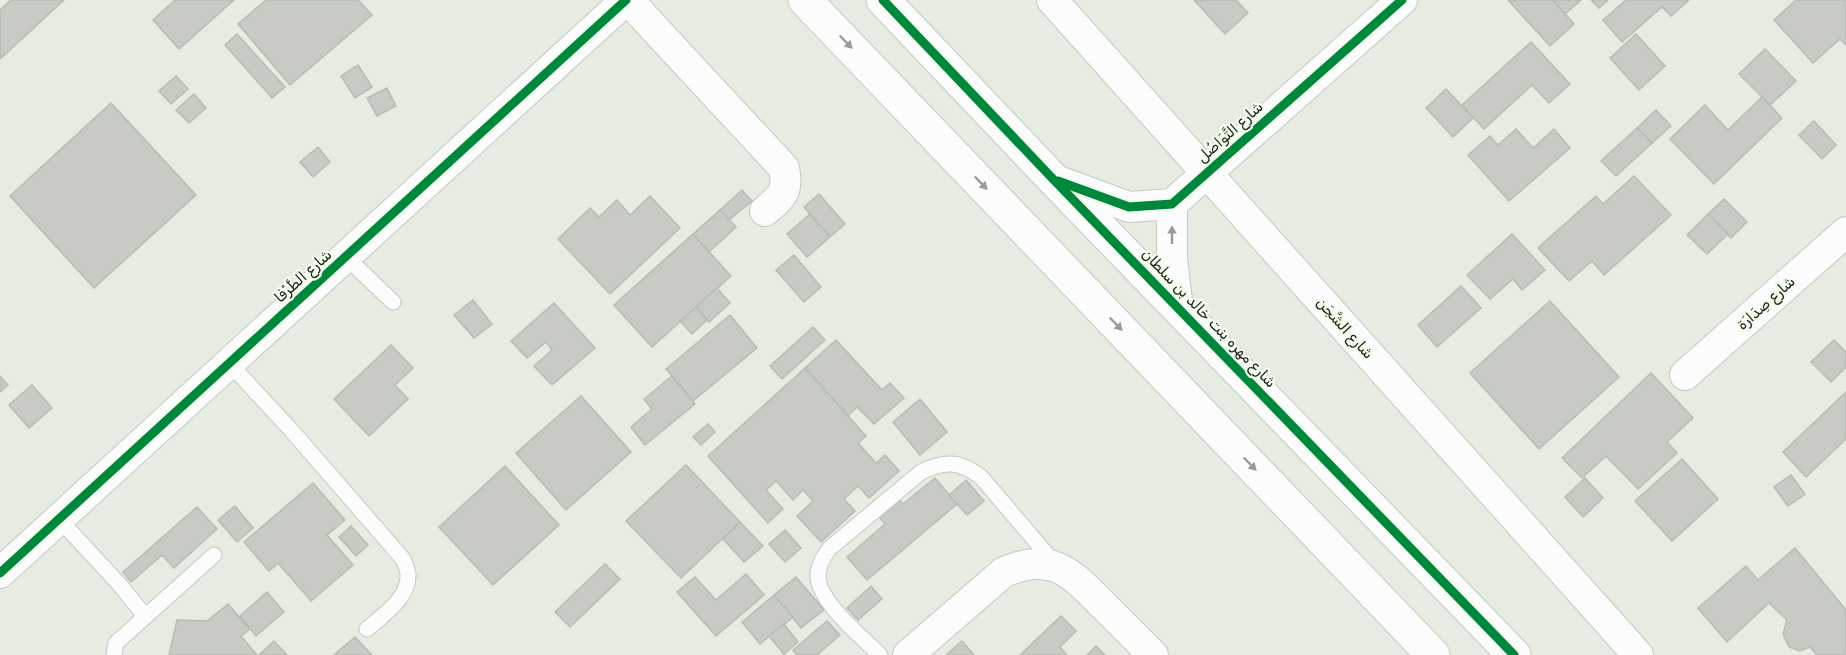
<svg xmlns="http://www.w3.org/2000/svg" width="1846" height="655" font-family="Rubik,Vazirmatn,sans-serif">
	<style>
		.building { fill: #c7cbc4; stroke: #b7bcb4; stroke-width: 1.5 }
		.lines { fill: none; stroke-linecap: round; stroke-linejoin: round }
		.lane-casing { stroke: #c5c9c2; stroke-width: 17 }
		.street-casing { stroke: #c5c9c2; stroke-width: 32 }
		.secondary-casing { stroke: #c5c9c2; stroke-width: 35 }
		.lane { stroke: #fbfcfb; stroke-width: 15 }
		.street { stroke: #fbfcfb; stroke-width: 30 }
		.secondary { stroke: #fbfcfb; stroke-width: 33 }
		.cycleway-casing { stroke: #f2fdec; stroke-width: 13 }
		.cycleway { stroke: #00873e; stroke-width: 9 }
		.oneway { fill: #989b98 }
		.labels { text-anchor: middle; stroke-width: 4.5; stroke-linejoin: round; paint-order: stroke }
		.street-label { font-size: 15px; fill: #20241e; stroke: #f2fdec }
	</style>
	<rect width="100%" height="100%" fill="#e6ece2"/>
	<g class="building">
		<path d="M11,0H64L0,59V10Z"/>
		<path d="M175,0H234L179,49L153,20Z"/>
		<path d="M266,0H358L372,15L290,85L238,24Z"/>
		<path d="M1194,0H1236L1248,13L1225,34Z"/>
		<path d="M1508,0H1553L1574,24L1550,46Z"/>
		<path d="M1553,0H1581L1565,14Z"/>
		<path d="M1591,0H1608L1599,8Z"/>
		<path d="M1626,0H1689L1671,16L1662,7L1622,42L1603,20Z"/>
		<path d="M1796,0H1846V45L1840,39L1813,63L1774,20Z"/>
		<path d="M237,34L285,87L272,98L225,45Z"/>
		<path d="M1636,34L1665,66L1639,90L1610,58Z"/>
		<path d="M1531,42L1570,84L1549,103L1532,85L1484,129L1462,105Z"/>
		<path d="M1765,49L1796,81L1770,105L1739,74Z"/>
		<path d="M358,65L372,87L355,98L341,76Z"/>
		<path d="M176,76L188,89L171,104L159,91Z"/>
		<path d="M387,88L396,106L377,116L367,98Z"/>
		<path d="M1446,89L1473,118L1453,137L1426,108Z"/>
		<path d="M194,94L206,108L189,123L176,110Z"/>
		<path d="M1762,97L1782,118L1714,184L1670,139L1705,105L1728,130Z"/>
		<path d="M111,103L196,195L94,288L10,196Z"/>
		<path d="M1656,110L1671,126L1652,143L1637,128Z"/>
		<path d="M1814,121L1836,145L1822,159L1799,135Z"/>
		<path d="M1637,128L1652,143L1616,176L1601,161Z"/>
		<path d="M1516,129L1533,148L1554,129L1570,148L1509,201L1468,155L1490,136L1498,145Z"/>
		<path d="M318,147L330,162L313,177L300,162Z"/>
		<path d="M1634,176L1671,215L1604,275L1592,261L1569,281L1538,248L1596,196L1603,204Z"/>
		<path d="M742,190L752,201L729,220L720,210Z"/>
		<path d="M819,194L845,224L830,237L804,207Z"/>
		<path d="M650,196L680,228L610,294L558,239L590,208L599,217L617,200L630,215Z"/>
		<path d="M1724,199L1747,222L1731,238L1708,214Z"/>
		<path d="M720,210L736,227L709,252L693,234Z"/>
		<path d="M810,214L830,237L807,257L787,234Z"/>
		<path d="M1708,214L1728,234L1707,254L1687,235Z"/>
		<path d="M693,234L731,276L652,347L614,305Z"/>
		<path d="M1512,234L1545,270L1522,290L1513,279L1490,299L1467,275Z"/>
		<path d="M794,255L821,287L804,302L776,270Z"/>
		<path d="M1461,286L1481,308L1437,347L1418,325Z"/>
		<path d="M717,288L730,303L709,322L696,307Z"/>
		<path d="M473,300L492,324L474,338L454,315Z"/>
		<path d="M1550,301L1619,377L1539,449L1470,373Z"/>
		<path d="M554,303L595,348L552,385L534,366L552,350L546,342L527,358L511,341Z"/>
		<path d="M696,307L707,320L692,334L680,321Z"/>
		<path d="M730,315L757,348L693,401L666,369Z"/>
		<path d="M813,327L825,340L782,379L770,366Z"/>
		<path d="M836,340L882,390L890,383L904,398L874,424L857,407L848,416L805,368Z"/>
		<path d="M1834,340L1846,352V367L1831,382L1811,362Z"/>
		<path d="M391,345L413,368L395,385L408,399L369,436L334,399Z"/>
		<path d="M805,368L866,436L858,443L876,463L885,455L899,471L869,498L858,486L844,499L855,511L821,542L797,516L813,501L803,490L793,500L776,481L766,490L783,509L768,523L708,456Z"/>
		<path d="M1651,373L1693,418L1667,442L1677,453L1638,489L1606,456L1582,478L1562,458Z"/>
		<path d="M0,376L8,385L0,392Z"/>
		<path d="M672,376L695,404L645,445L631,427L652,409L644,399Z"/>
		<path d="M32,385L52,408L29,428L9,405Z"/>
		<path d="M1846,392V439L1806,477L1783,452Z"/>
		<path d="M581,396L631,452L566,510L516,453Z"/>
		<path d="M920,399L947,432L920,455L893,422Z"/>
		<path d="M708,424L715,432L701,445L693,437Z"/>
		<path d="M1682,459L1718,499L1672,541L1635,501Z"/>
		<path d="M686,465L740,522L681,578L626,521Z"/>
		<path d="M505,466L559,525L493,585L439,527Z"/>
		<path d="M1791,475L1805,494L1788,506L1774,487Z"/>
		<path d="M935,478L957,504L867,580L847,557L885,524L877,514L897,497L903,504Z"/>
		<path d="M1585,478L1603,498L1583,517L1565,497Z"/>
		<path d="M966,480L984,501L967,515L949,495Z"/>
		<path d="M313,483L345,520L327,535L353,565L311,601L278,563L269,571L244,542Z"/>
		<path d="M235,506L253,528L237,542L218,520Z"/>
		<path d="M197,507L217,529L174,568L162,555L131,582L123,572Z"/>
		<path d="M740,522L763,546L744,562L723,539Z"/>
		<path d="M351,526L368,545L356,556L339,537Z"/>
		<path d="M785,530L801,548L785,562L769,544Z"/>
		<path d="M1795,548L1846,610V655H1817L1810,647L1800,651L1789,647L1783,634L1787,620L1769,603L1727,642L1698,608L1746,566L1758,580Z"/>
		<path d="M605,564L620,579L570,627L555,612Z"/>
		<path d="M746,574L764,595L716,636L677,592L695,577L716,600Z"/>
		<path d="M796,577L824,610L801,628L774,595Z"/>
		<path d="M871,586L882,599L858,620L847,608Z"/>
		<path d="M267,592L284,612L256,636L240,616Z"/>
		<path d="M774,595L793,617L760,644L742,622Z"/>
		<path d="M228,604L250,629L241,636L257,655H169L177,620L207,621Z"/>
		<path d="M1061,616L1076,631L1060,647L1067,655H1020Z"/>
		<path d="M827,621L840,635L817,655H797L793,650Z"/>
		<path d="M784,624L798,642L784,654L769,636Z"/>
		<path d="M355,637L372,655H334Z"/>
		<path d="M274,641L287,655H259Z"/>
		<path d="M962,641L974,655H946Z"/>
		<path d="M1096,646L1105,655H1087Z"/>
	</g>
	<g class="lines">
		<g class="lane-casing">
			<g id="lane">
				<path d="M346,257L393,302"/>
				<path d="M229,363L292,431L403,559C405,563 407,568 408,573C410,598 383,615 367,629"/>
				<path d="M59,519L119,584L145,616"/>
				<path d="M114,655L116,643L214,555"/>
				<path d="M880,655C862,637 816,600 818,574C819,563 824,556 830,548L921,472C945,460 960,461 981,477L1056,565"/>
			</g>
		</g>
		<g class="street-casing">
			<g id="street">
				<path d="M628,0L784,168C789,191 782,197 765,211"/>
				<path d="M1052,0L1638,655"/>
				<path d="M1053,179L1129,207L1172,204L1402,0"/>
				<path d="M1172,204V259L1178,308"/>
				<path d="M1685,375L1846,232"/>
				<path d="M0,573L626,0"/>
				<path d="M908,655L1004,572C1053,551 1071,573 1104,606C1120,622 1137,639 1153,655"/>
			</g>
		</g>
		<g class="secondary-casing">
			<g id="secondary">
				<path d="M805,0L1433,655"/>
				<path d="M883,0L1053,179L1514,655"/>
			</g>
		</g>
		<use href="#lane" class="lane"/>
		<use href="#street" class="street"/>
		<use href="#secondary" class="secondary"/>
		<g class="cycleway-casing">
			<g id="cycleway">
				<path d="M883,0L1053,179L1514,655"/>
				<path d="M1058,181L1129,207L1172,204L1402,0"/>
				<path d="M0,573L626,0"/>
			</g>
		</g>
		<use href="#cycleway" class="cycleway"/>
	</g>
	<defs><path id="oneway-solid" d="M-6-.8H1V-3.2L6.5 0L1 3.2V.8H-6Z" transform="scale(1.5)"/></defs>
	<g class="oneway">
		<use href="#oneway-solid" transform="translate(846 42) rotate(46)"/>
		<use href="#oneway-solid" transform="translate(981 183) rotate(46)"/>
		<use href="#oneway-solid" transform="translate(1172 235) rotate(-90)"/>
		<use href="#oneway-solid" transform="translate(1116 324) rotate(46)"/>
		<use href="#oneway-solid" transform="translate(1250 464) rotate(46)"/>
	</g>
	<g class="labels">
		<g class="street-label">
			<text transform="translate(1230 132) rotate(-42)" y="5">شارع التَّوَاصُل</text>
			<text transform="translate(303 276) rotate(-42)" y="5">شارع الطَّرْفا</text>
			<text transform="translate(1766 303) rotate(-42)" y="5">شارع صِدَارَة</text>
			<text transform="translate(1209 318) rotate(46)" y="5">شارع مهره بنت خالد بن سلطان</text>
			<text transform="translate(1345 328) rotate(48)" y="5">شارع الشَّجَن</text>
		</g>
	</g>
</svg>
